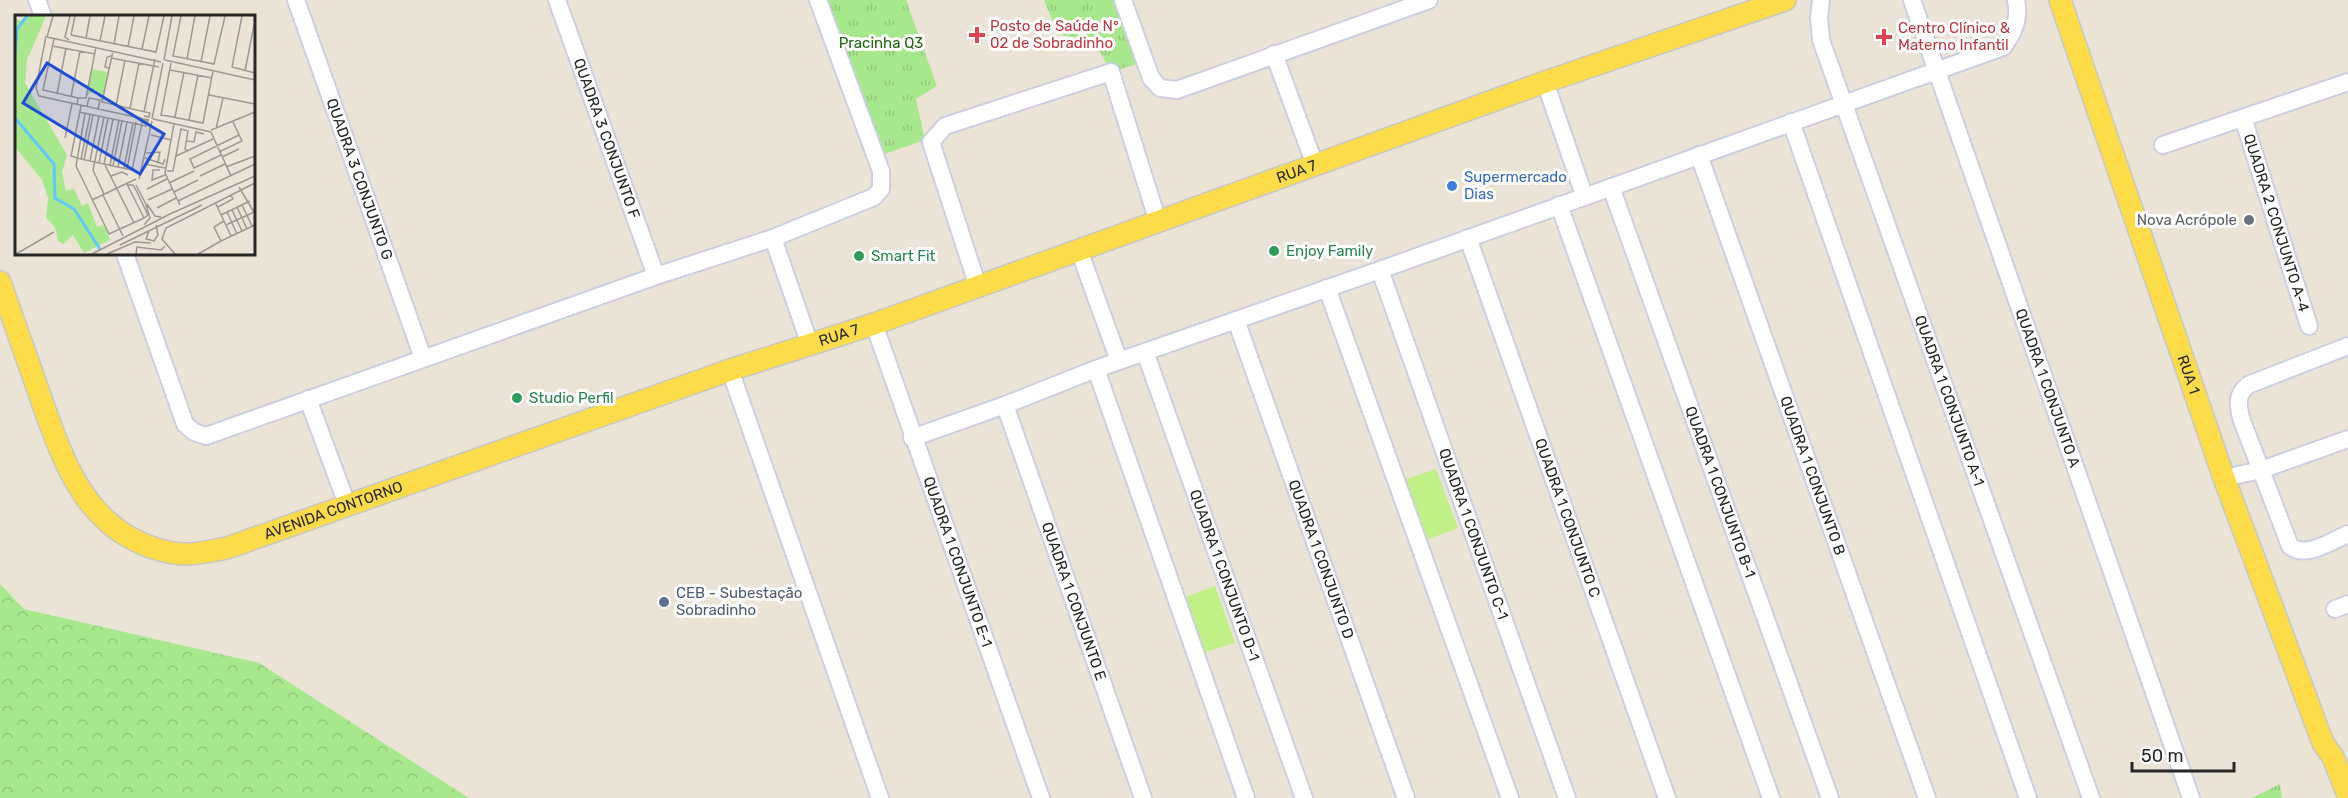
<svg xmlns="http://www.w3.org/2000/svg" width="2348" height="798" font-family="Rubik,sans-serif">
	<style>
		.grass { fill: url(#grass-tufts) }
		.forest { fill: url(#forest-crowns) }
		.pitch { fill: #bff187 }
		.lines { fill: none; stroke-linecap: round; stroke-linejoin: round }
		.minor-casing { stroke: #cccfe2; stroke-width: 20 }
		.major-casing { stroke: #c7c7c7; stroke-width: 24 }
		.minor { stroke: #fff; stroke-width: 16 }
		.major { stroke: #fddc4a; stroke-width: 21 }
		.health-dot { fill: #e0444e; stroke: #fff; stroke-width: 2 }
		.shop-dot { fill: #3f7fe0; stroke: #fff; stroke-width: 2 }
		.worship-dot { fill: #6b7280; stroke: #fff; stroke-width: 2 }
		.leisure-dot { fill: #2e9e5b; stroke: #fff; stroke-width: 2 }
		.service-dot { fill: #5c6f8a; stroke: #fff; stroke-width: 2 }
		.labels { text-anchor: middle; stroke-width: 6; stroke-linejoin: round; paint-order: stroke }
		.health-label { font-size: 15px; fill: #be3a42; stroke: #fff; text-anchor: start }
		.park-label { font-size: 15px; fill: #206812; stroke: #fff }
		.street-label { font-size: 15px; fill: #272727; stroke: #fff }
		.shop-label { font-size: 15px; fill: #366cbe; stroke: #fff; text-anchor: start }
		.worship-label { font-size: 15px; fill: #5b616d; stroke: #fff; text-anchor: end }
		.leisure-label { font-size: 15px; fill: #27864d; stroke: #fff; text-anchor: start }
		.service-label { font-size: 15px; fill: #4e5e75; stroke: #fff; text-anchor: start }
		.inset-river { fill: none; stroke: #5ec8f9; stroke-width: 3 }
		.inset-road { fill: none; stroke: #9d9890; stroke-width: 1.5 }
		.view { fill: #1d4ed8; fill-opacity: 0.15; stroke: #1d4ed8; stroke-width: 3 }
		.inset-edge { fill: none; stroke: #272727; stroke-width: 3 }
	</style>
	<defs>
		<pattern id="grass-tufts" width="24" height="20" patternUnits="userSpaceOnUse" patternTransform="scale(1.5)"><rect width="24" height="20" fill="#a7e88d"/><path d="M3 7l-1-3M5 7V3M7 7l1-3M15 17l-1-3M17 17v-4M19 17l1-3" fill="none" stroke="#90c77a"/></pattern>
		<pattern id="forest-crowns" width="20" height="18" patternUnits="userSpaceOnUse" patternTransform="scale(1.5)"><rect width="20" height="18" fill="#a7e88d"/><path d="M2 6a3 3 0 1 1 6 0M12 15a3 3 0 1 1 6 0" fill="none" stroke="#90c77a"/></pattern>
	</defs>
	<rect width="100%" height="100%" fill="#ebe3d6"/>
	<g class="grass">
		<path d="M826,0H906L937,86L916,99L925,140L881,155Z"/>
		<path d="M1044,0H1118L1140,63L1111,72L1095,42L1058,34Z"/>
		<path d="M2280,784L2282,798H2252Z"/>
	</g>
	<path class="forest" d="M0,584L24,609L259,663L469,798H0Z"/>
	<g class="pitch">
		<path d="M1436,469L1458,528L1423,541L1401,481Z"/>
		<path d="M1215,586L1235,643L1202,653L1183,598Z"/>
	</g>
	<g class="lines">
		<g class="minor-casing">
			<g id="minor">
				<path d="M37,0L43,16"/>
				<path id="s1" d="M296,0L423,358"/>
				<path id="s2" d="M557,0L656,276"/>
				<path d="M1123,0L1151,78L1160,88L1177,90L1429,0"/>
				<path id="s3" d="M1821,0L1819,17L1821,40L2091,798"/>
				<path id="s4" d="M1912,0L2191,798"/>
				<path d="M1274,54L1315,165"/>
				<path d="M1545,82L1584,195"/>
				<path id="s5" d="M2243,118L2309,326"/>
				<path d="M1791,122L2028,798"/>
				<path d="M2163,145L2348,82"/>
				<path id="s6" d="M1699,155L1927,798"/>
				<path id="s7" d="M1611,187L1830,798"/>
				<path d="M1559,205L1771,798"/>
				<path id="s8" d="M1468,238L1667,798"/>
				<path d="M1079,250L1119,361"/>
				<path d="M125,254L185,424L194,432L206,436L656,276L773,238"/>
				<path id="s9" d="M1380,270L1567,798"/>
				<path d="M978,287L931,142L945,126L1111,72L1158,222"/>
				<path d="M1327,288L1510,798"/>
				<path id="s10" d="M1236,320L1406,798"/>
				<path id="s11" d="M874,324L1041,798"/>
				<path d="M810,345L773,238L874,197L881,189V171L818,0"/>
				<path d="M2348,346L2248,385C2236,396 2238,403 2241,418L2290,546C2306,559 2331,541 2348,534"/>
				<path id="s12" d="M1145,352L1304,798"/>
				<path d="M1096,369L1246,798"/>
				<path d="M730,370L880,798"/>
				<path d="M308,399L348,507"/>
				<path id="s13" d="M1005,405L1143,798"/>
				<path d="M912,438L1005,405L1096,369L1380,270L2003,47C2014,32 2020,19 2016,0"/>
				<path d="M2224,478L2261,470L2348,439"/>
				<path d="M2335,609L2348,604"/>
			</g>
		</g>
		<g class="major-casing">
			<g id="major">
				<path id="s14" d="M2060,0L2224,478L2323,743L2333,757L2348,795"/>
				<path id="s15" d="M0,282C13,318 25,354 38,390C63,461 86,537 173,553C191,556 210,551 227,548L730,370L874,324L1545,82L1785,0"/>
			</g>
		</g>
		<use href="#minor" class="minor"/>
		<use href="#major" class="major"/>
	</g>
	<g class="health-dot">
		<path d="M974 26h6v6h6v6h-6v6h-6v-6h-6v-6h6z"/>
		<path d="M1881 28h6v6h6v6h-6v6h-6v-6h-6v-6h6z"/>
	</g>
	<circle class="shop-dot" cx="1452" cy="186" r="6"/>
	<circle class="worship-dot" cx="2249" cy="220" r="6"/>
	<g class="leisure-dot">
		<circle cx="1274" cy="251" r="6"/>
		<circle cx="859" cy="256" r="6"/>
		<circle cx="517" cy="398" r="6"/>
	</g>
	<circle class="service-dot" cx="664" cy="602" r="6"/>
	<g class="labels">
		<g class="health-label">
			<text x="990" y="31">Posto de Saúde N°<tspan x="990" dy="17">02 de Sobradinho</tspan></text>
			<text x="1898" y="33">Centro Clínico &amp;<tspan x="1898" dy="17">Materno Infantil</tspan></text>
		</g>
		<g class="park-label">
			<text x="881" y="48">Pracinha Q3</text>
		</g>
		<g class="street-label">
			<text dy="5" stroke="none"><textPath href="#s2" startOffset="147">QUADRA 3 CONJUNTO F</textPath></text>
			<text dy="5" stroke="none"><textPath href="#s15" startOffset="1527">RUA 7</textPath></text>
			<text dy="5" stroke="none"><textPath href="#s1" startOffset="190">QUADRA 3 CONJUNTO G</textPath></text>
			<text dy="5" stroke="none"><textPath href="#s5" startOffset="110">QUADRA 2 CONJUNTO A-4</textPath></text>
			<text dy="5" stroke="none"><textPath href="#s15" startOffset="1041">RUA 7</textPath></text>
			<text dy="5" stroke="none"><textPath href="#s14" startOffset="396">RUA 1</textPath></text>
			<text dy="5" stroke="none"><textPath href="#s4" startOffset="411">QUADRA 1 CONJUNTO A</textPath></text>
			<text dy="5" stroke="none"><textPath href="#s3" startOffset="423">QUADRA 1 CONJUNTO A-1</textPath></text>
			<text dy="5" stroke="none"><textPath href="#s6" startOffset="340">QUADRA 1 CONJUNTO B</textPath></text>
			<text dy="5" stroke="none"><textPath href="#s7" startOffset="324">QUADRA 1 CONJUNTO B-1</textPath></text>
			<text dy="5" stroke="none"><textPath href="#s15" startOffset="506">AVENIDA CONTORNO</textPath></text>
			<text dy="5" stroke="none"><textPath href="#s8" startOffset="297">QUADRA 1 CONJUNTO C</textPath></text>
			<text dy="5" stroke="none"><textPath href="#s9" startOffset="280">QUADRA 1 CONJUNTO C-1</textPath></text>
			<text dy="5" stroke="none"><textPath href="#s10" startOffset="254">QUADRA 1 CONJUNTO D</textPath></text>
			<text dy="5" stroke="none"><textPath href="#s11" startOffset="252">QUADRA 1 CONJUNTO E-1</textPath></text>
			<text dy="5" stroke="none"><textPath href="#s12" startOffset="237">QUADRA 1 CONJUNTO D-1</textPath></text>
			<text dy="5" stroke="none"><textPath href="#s13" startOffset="208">QUADRA 1 CONJUNTO E</textPath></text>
		</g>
		<g class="shop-label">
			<text x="1464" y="182">Supermercado<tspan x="1464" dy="17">Dias</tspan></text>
		</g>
		<g class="worship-label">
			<text x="2237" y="225">Nova Acrópole</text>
		</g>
		<g class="leisure-label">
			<text x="1286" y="256">Enjoy Family</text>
			<text x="871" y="261">Smart Fit</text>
			<text x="529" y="403">Studio Perfil</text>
		</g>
		<g class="service-label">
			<text x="676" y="598">CEB - Subestação<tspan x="676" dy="17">Sobradinho</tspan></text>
		</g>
	</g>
	<g transform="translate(15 15)">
		<rect width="240" height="240" fill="#ebe3d6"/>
		<path d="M77,54L93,57L87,86L84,77L78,75L71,82Z" fill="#a7e88d"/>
		<path d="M10,1H31L12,45L10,68L52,140L47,157L51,176L59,174L67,191L73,188L82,212L89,210L95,225L69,238L58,220L48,229L43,226L40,212L31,203L33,183L27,165L0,132V4L6,6Z" fill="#a7e88d"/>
		<path class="inset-river" d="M0,38L2,14L12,1M0,103L39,149L40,183L59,194L85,234"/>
		<path class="inset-road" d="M166,1L158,41L199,49L210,1M227,1L217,52L240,58M56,20L141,37L149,1M56,20L60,1M31,21L21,73L24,81L134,105M32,22L146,47M32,22L38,1M71,23L75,1M39,24L28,75L63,83M54,25L50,22L55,1M85,26L90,1M99,29L104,1M37,31L80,39M113,32L119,1M127,34L134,1M98,36L87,87L135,98L134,102L129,101M96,43L144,52M172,44L180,1M149,45L157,1M150,45L240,65M186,47L195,1M156,48L146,100L153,101L188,108L198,56M94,53L90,52L92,42L96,41M155,55L197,63M230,56L239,10M42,79L51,33M194,80L240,89M56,82L65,36M62,90L63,83H71L81,32M66,91L56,141L66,144L117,155L128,104M72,91L74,83L85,85L83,94M101,91L110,45M115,93L124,48M64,97L131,111L133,106L129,105M129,97L140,44M70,99L61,151L94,219L129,203M160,102L169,57M137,104L148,48M138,104L196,117M174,105L183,60M159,109L150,158L165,190M201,114L208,83M196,115L240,97M196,117L216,161M136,120L156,125M50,123L57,89M172,126L179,127L181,117L189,119M204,137L227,126L218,107M131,138L145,137L143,147M206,140L179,153L175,144L224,120M161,141L198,124M207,142L224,134M130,143L148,149L150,144M66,144L75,100M69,145L78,100M75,146L84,101M84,148L93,103M89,149L98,104M130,149L150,153M90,150L119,208M95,150L104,105M98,151L107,106M103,152L112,107M211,152L240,141M109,153L118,108M112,154L121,107M145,155H138L137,165L150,160M152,156H158L166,114L173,116L170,134L173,136M96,161L107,157L113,160M185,161L210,149M124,164L137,106M154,168L179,156M112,169L129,203M113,170H118L121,175L133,200L129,203M121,170L133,193M224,172L240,199M132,174L152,164M159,177L183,165M89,179L78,155L89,102M88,180L108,221M77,185L121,164M133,185L157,174M163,186L240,149M200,187L216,221M132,189L140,201L146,202M227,190L237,211M203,192L218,184L216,180M222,192L232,214M142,193L161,183M217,195L227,216M212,197L222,219M206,200L235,186M209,206L199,212L206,226L240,210M129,210L135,203L131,190M211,210L239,197M134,216L131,224L139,226L143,220L141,210M105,230L187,190M1,239L39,217M77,239L155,199L240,161M92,239L120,227L136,228M121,239L122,232L146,235L150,231M160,239L147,224L151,213L240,168M183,239L206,226"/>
		<path class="view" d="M32,48L149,119L125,159L8,88Z"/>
		<rect width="240" height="240" class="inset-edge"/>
	</g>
	<path d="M2132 762v9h102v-9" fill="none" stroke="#272727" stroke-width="3"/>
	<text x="2141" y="762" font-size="18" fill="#272727" stroke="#ffffff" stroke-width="4.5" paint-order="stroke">50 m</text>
</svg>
